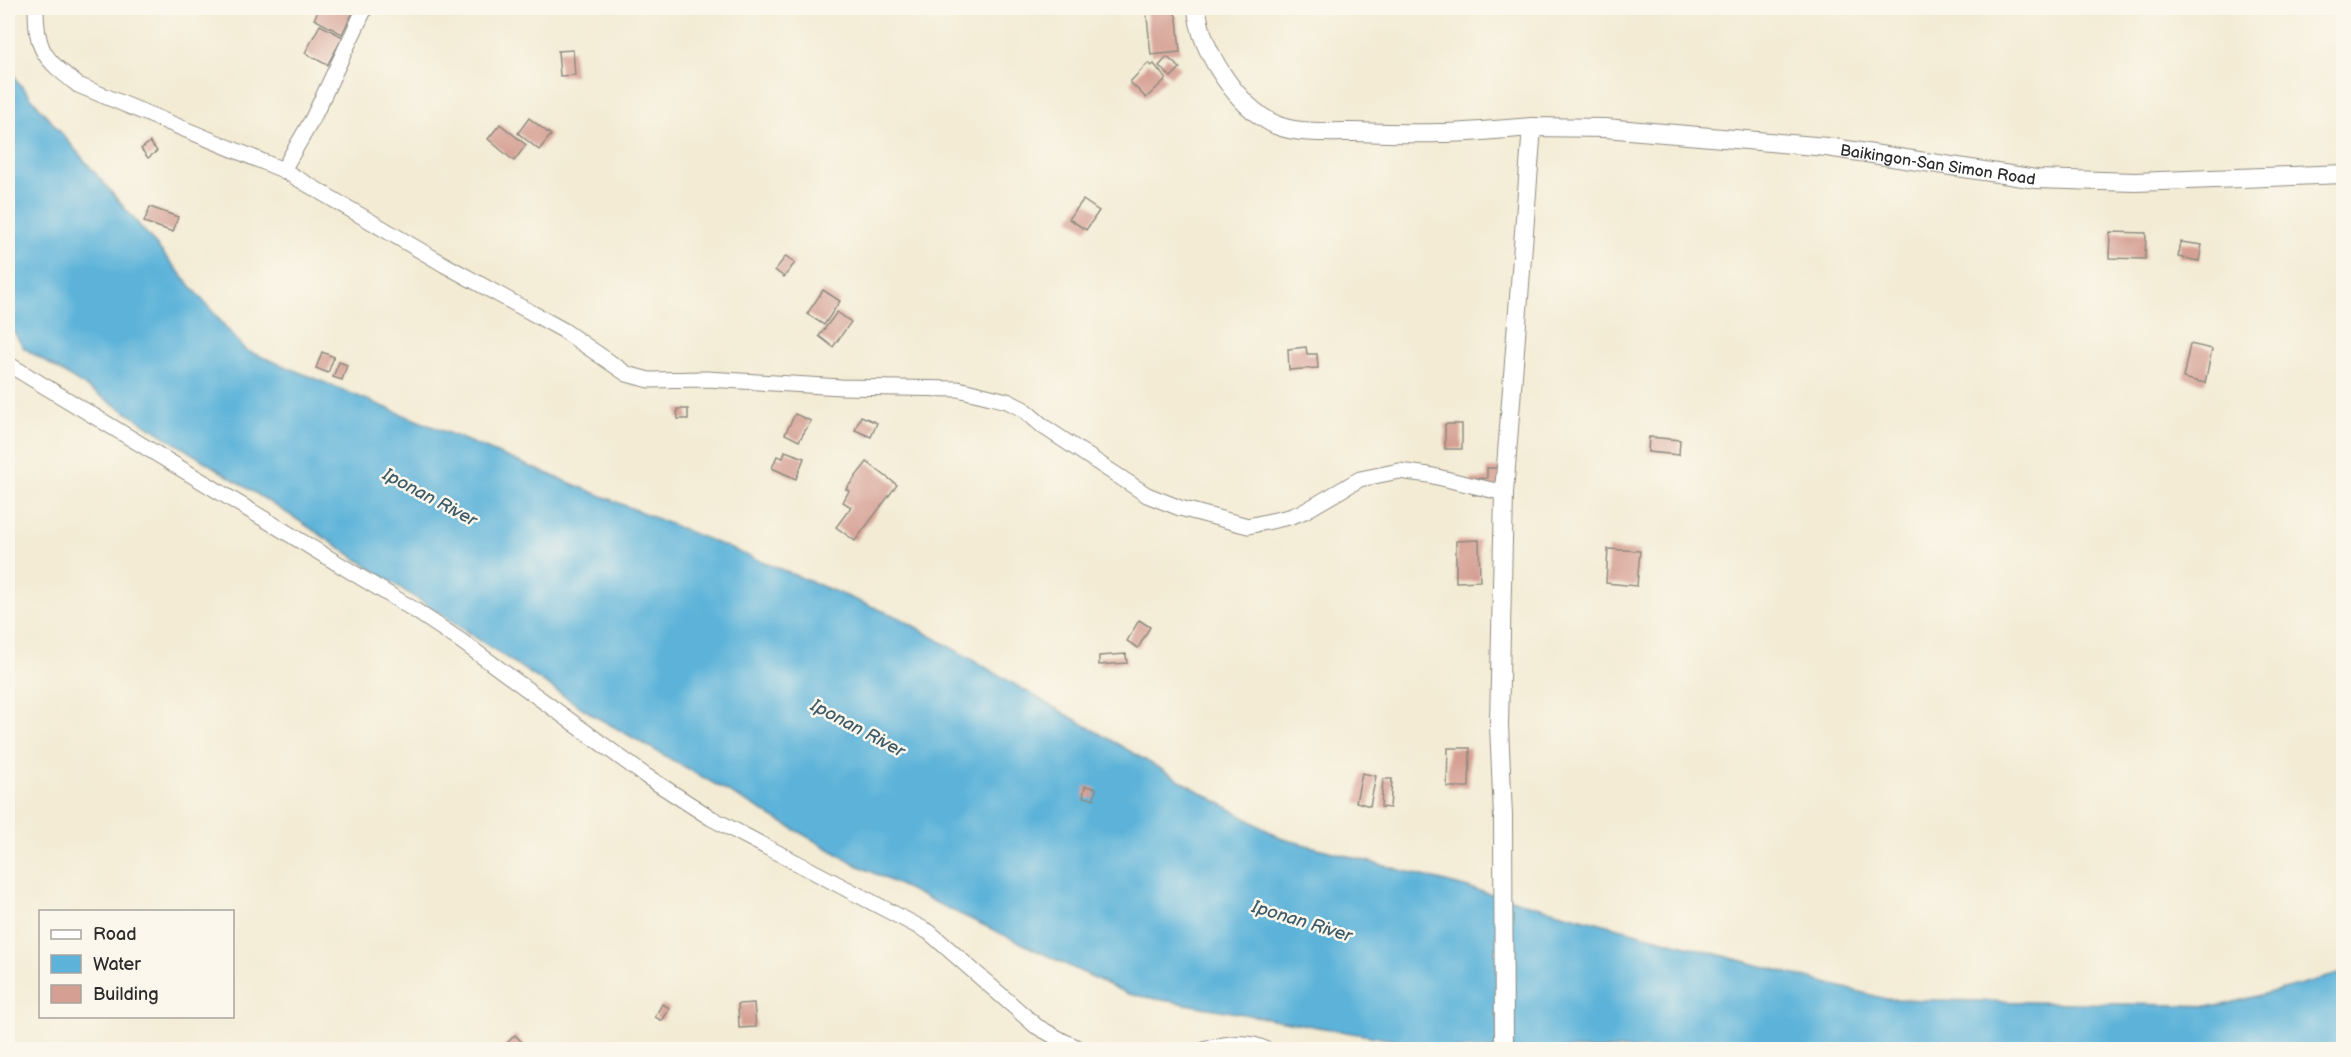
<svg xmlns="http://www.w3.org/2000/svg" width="2351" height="1057" font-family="'Balsamiq Sans',sans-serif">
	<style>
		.water { fill: #5cb2d9; stroke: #446e82; stroke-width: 1.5 }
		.building { fill: #d59f93 }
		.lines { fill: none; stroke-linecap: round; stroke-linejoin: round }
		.minor-casing { stroke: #8f8b80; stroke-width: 17 }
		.tertiary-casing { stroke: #8f8b80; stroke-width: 20 }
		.minor { stroke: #fff; stroke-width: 15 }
		.tertiary { stroke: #fff; stroke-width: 18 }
		.labels { text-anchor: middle; stroke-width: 5; stroke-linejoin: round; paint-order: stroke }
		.street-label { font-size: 16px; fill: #2b2b2b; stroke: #fbf7ec }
		.water-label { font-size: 18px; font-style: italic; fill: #3c5a68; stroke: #fbf7ec }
	</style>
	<rect width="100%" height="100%" fill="#fbf7ec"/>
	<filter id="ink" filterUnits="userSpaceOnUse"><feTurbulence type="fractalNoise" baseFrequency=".0167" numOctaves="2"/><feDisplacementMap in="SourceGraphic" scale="12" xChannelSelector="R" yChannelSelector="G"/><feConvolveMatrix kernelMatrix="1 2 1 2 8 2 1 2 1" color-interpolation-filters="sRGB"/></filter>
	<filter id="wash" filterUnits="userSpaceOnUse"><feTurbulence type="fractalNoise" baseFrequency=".008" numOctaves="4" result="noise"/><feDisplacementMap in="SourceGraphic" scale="24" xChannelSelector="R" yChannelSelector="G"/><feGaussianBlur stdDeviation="1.35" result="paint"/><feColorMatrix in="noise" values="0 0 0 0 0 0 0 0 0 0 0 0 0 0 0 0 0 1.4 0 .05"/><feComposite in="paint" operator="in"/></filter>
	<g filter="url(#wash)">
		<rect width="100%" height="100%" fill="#f3ebd4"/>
		<path class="water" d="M8,62L18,82L245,350L900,618L1280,838L1886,999L2219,1006L2343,973V1049H1444L1128,994L859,866L593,715L298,520L24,348L8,323Z"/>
		<g id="blocks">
			<g class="building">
				<path d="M320,8H348L354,10L342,34L314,19Z"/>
				<path d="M1146,8H1172L1177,18L1180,52L1151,55Z"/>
				<path d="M320,25L343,37L327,65L305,53Z"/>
				<path d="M573,50L575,75L560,76L558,51Z"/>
				<path d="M1167,57L1180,68L1171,77L1159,66Z"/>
				<path d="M1148,63L1151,66L1154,64L1166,79L1146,98L1130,82Z"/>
				<path d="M529,118L551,135L539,150L518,133Z"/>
				<path d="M500,124L526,145L514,161L488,139Z"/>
				<path d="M150,142L157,151L148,158L141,149Z"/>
				<path d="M1083,200L1099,211L1086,230L1069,219Z"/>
				<path d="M150,207L178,217L173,232L144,222Z"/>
				<path d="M2110,232L2146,233L2145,259L2109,258Z"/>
				<path d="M2181,242L2202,245L2199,261L2178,257Z"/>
				<path d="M786,256L795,263L784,277L775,270Z"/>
				<path d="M823,290L840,301L824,325L807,314Z"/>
				<path d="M837,312L851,322L833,347L819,336Z"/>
				<path d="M2190,344L2212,349L2205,383L2183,378Z"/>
				<path d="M1306,347L1307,354H1317L1318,368L1289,370L1288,349Z"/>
				<path d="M322,352L334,357L328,373L316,368Z"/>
				<path d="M339,362L347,365L342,380L333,377Z"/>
				<path d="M677,409H688V419H678Z"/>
				<path d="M795,414L811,421L799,441L785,434Z"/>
				<path d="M861,416L877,423L871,437L855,430Z"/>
				<rect x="1445" y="424" width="17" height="25"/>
				<path d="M1649,437L1680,440L1679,455L1648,452Z"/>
				<path d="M785,451L804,458L796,479L772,468L777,456L783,458Z"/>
				<path d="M867,462L897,485L855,541L836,527L851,507L843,502L849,491L846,489Z"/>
				<path d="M1487,468H1501L1500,497H1487V494L1473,495L1471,479L1487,478Z"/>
				<path d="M1479,540L1480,581L1456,582V541Z"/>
				<path d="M1608,549L1640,551L1637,586L1606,583Z"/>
				<path d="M1139,620L1150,627L1138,648L1127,641Z"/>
				<path d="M1126,654L1127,663L1099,665V656Z"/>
				<path d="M1448,748H1470L1469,787H1447Z"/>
				<path d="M1362,773L1376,776L1370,806L1356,802Z"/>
				<path d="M1383,779H1392L1390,808L1381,807Z"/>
				<path d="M1085,786L1096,788L1094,799L1083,797Z"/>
				<path d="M754,1003L756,1027L739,1028L738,1004Z"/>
				<path d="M662,1004L670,1008L662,1021L655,1017Z"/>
				<path d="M515,1035L525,1045L521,1050H504L502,1048Z"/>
			</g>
		</g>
	</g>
	<g filter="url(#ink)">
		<use href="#blocks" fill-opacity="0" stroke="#8f8b80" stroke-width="1.5"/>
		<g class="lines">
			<g class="minor-casing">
				<g id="minor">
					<path d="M36,8C36,52 45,59 78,85L283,170L445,265L563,330L627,374L649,380L707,379L841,387L958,389L1007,401L1023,409L1044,427L1147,495L1180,508L1248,526L1289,517L1305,511L1360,479L1399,471L1429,475L1504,493"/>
					<path d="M283,170L313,118L365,8"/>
					<path d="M8,364L413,609L461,641L646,776L711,818L929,932L1036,1026L1063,1041L1083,1050"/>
					<path d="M1204,1050C1225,1043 1248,1040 1267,1050"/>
				</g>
			</g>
			<g class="tertiary-casing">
				<g id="tertiary">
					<path d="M1197,8C1200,50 1237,107 1276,125C1297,134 1331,132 1353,132C1382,133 1411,134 1440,133C1471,133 1501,129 1532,127L1504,493L1499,725L1503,816L1504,1050"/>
					<path id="s1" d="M1532,127L1605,128L1827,147L2036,179L2135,182L2344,174"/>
				</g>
			</g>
			<use href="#minor" class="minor"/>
			<use href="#tertiary" class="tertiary"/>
		</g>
	</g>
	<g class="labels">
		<g class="street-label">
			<text dy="6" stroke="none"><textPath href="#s1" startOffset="408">Baikingon-San Simon Road</textPath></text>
		</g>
		<g class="water-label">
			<text transform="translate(430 497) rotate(28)" y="6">Iponan River</text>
			<text transform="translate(858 728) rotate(28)" y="6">Iponan River</text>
			<text transform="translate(1302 921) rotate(17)" y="6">Iponan River</text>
		</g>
	</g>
	<rect width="2351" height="1057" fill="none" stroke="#fbf7ec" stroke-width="30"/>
	<rect x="39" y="910" width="195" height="108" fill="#fbf7ec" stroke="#a8a59f" stroke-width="1.5"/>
	<rect x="51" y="930" width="30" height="9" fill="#ffffff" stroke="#a8a59f" stroke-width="1.5"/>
	<text x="93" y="940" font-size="18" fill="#2b2b2b">Road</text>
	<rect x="51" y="955" width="30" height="18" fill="#5cb2d9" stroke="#a8a59f" stroke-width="1.5"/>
	<text x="93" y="970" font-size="18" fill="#2b2b2b">Water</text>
	<rect x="51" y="985" width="30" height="18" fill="#d59f93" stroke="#a8a59f" stroke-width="1.5"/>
	<text x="93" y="1000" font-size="18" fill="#2b2b2b">Building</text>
</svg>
